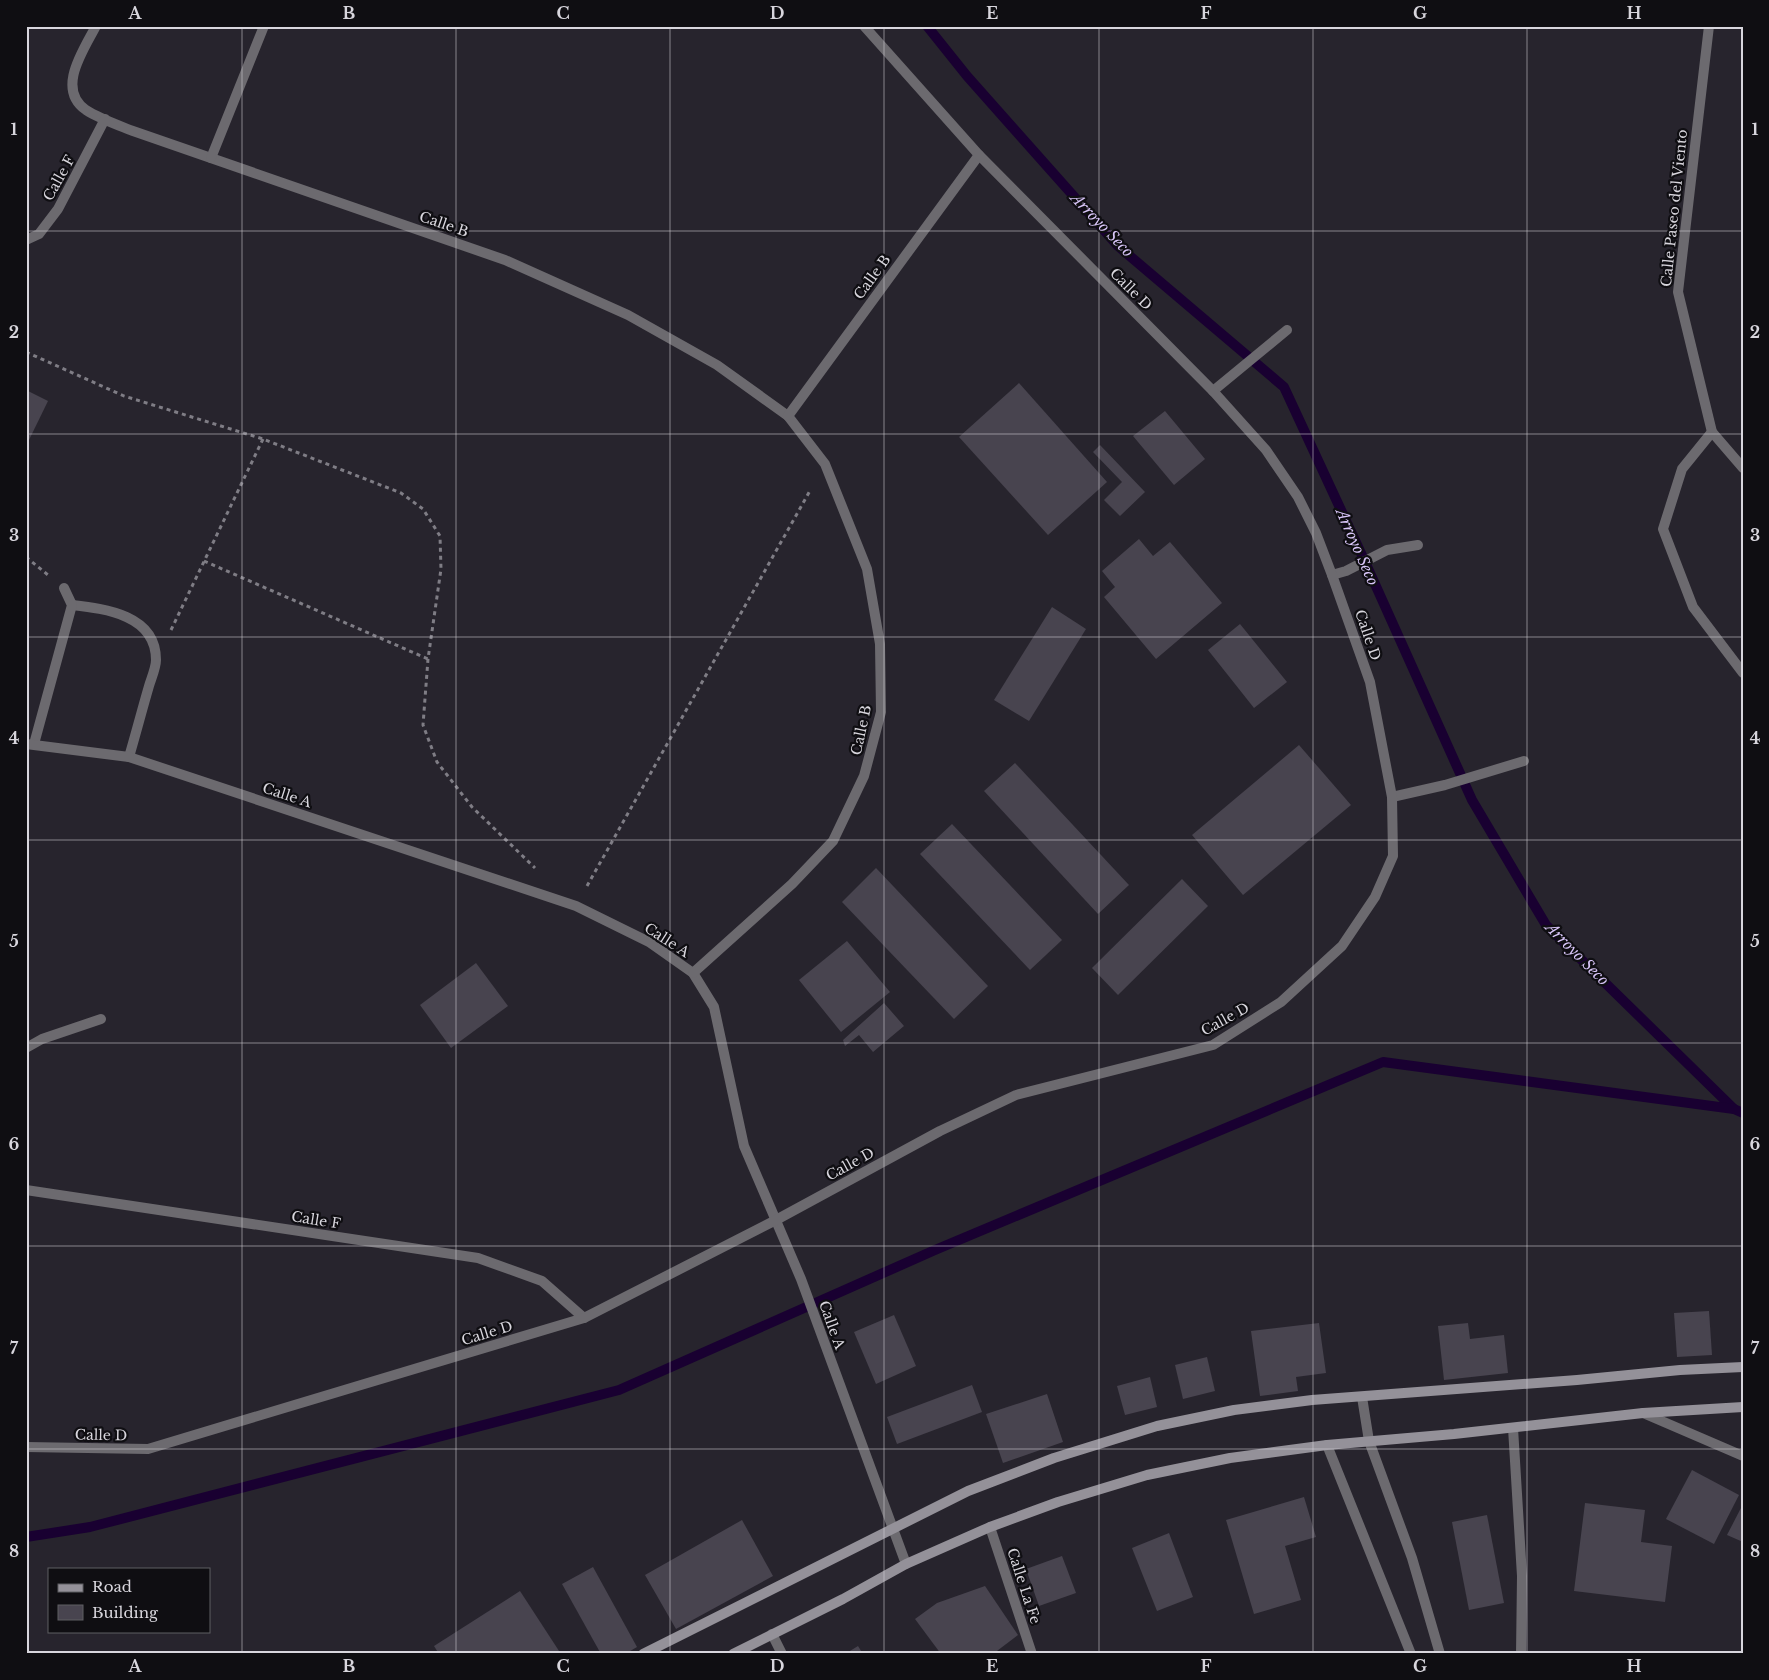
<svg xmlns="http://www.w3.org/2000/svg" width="1769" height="1680" font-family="'Libre Baskerville',serif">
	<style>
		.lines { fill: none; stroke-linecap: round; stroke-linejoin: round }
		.stream { stroke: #190031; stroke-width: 10 }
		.building { fill: #48444f }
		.path { stroke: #7f7d85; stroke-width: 3; stroke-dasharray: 4 4; stroke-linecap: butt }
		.lane { stroke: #6c6a6f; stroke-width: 10 }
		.street { stroke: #6c6a6f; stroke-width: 10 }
		.secondary { stroke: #949199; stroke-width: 10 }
		.grid { fill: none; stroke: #d8d6dd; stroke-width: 1; stroke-opacity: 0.55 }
		.labels { text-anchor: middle; stroke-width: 4.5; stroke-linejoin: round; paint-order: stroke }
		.street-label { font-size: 14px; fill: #d8d6dd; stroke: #0f0e12 }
		.water-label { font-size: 15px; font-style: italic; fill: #d8c5f8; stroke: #0f0e12 }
		.neatline { fill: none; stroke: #d8d6dd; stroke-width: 2 }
		.grid-label { font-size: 16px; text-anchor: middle; font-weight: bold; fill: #d8d6dd }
	</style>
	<rect width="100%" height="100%" fill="#27242d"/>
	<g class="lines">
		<g class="stream">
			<path d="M927,26L967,76L1118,246L1284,387L1366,564L1472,800L1546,925L1734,1109"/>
			<path d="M26,1537L90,1527L619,1390L935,1250L1383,1062L1734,1109L1743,1113"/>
		</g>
	</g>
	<g class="building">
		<path d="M1019,383L1107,482L1048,535L959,437Z"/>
		<path d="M26,390L48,401L28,442L26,441Z"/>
		<path d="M1165,411L1205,459L1174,485L1133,436Z"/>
		<path d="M1100,445L1145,492L1120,516L1104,500L1122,482L1093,452Z"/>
		<path d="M1139,539L1153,556L1170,542L1222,603L1156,659L1104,597L1115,587L1102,571Z"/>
		<path d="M1052,607L1086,629L1029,721L994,700Z"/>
		<path d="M1240,624L1287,682L1254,708L1208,650Z"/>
		<path d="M1299,745L1351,805L1243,895L1192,835Z"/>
		<path d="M1015,763L1129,885L1098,914L984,791Z"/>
		<path d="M952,824L1062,940L1030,970L920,854Z"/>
		<path d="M876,868L988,986L954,1019L842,902Z"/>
		<path d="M1182,879L1208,906L1118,995L1092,968Z"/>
		<path d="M847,941L890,992L841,1032L799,980Z"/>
		<path d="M476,963L508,1006L451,1048L420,1005Z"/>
		<path d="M884,1003L904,1026L873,1052L859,1035L845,1046L843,1040Z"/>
		<path d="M1709,1311L1712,1355L1677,1357L1674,1313Z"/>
		<path d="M894,1315L916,1366L876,1384L854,1332Z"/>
		<path d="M1319,1323L1326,1373L1296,1377L1298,1391L1260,1396L1251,1331Z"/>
		<path d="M1468,1323L1470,1339L1504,1335L1508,1373L1444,1380L1438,1326Z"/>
		<path d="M1207,1357L1215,1391L1183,1399L1175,1365Z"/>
		<path d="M1150,1377L1157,1407L1125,1415L1117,1386Z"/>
		<path d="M972,1385L982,1412L897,1444L887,1417Z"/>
		<path d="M1047,1394L1063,1442L1003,1463L986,1414Z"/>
		<path d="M1692,1470L1739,1495L1714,1544L1666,1519Z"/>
		<path d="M1304,1497L1316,1537L1285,1546L1301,1600L1254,1614L1226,1520Z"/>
		<path d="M1585,1503L1645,1510L1641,1542L1672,1546L1665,1602L1574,1591Z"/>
		<path d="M1743,1504V1542L1727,1535Z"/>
		<path d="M1487,1515L1504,1603L1469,1610L1452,1522Z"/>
		<path d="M742,1520L773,1576L676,1629L645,1575Z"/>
		<path d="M1169,1533L1193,1597L1157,1611L1132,1548Z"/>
		<path d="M1062,1556L1076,1593L1039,1606L1026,1569Z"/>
		<path d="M593,1567L637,1647L625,1654H601L562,1584Z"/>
		<path d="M985,1586L1018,1635L993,1654H941L915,1619L937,1603Z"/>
		<path d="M520,1591L561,1654H439L434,1646Z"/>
		<path d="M858,1646L863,1654H845Z"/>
	</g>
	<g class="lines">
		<g class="path">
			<path d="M26,352L124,396L263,439L401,493L423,509L440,536L441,569L428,659L423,725L437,762L472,807L535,868"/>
			<path d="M26,557L48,575"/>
			<path d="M204,561L428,659"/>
			<path d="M171,630L263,439"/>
			<path d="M587,886L811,489"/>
		</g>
		<g class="lane">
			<path d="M1213,391L1287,330"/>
			<path d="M1332,575L1346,571L1387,550L1418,545"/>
			<path d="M72,605C106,609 156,615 156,660C156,668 151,679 149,686C142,710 136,733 129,757"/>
			<path d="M34,744L72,605L64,588"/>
			<path d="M1392,797L1445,785L1524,761"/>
			<path d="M26,1048L42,1039L101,1019"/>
			<path d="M1362,1397L1369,1441L1412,1558L1440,1654"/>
			<path d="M1513,1428L1522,1576L1521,1654"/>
			<path d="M1327,1445L1411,1654"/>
		</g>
		<g class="street">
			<path d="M96,26C83,51 56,89 86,110C100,119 118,125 133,131L505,260L628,315L717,365L788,416"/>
			<path d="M1709,26L1678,292L1712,432L1743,468"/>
			<path d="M211,158L264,26"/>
			<path d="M26,240L39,234L58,209L105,119"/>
			<path d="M1712,432L1682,469L1663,529L1693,607L1743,673"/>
			<path d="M26,744L129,757L576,906L649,942L693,973L714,1007L744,1146L801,1279L906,1564"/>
			<path d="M693,973L792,884L833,841L864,776L881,712L880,644L867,569L825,464L788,416L979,155"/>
			<path d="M26,1190L478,1258L542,1281L584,1318"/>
			<path d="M1643,1413L1743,1456"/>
			<path d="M26,1447L148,1449L584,1318L776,1220L940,1131L1016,1095L1213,1045L1281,1002L1342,946L1375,897L1393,856L1392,797L1370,682L1332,575L1316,533L1298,497L1266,450L1213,391L979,155L864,26"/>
			<path d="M990,1527L1032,1654"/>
			<path d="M772,1634L782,1654"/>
		</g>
		<g class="secondary">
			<path d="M643,1654L968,1491L1054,1458L1157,1426L1234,1410L1312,1400L1577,1380L1680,1370L1743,1367"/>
			<path d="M733,1654L843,1599L906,1564L990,1527L1058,1502L1147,1475L1230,1458L1327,1445L1454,1434L1643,1413L1743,1407"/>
		</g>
	</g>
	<path class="grid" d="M242,26V1654M456,26V1654M670,26V1654M884,26V1654M1099,26V1654M1313,26V1654M1527,26V1654M26,231H1743M26,434H1743M26,637H1743M26,840H1743M26,1043H1743M26,1246H1743M26,1449H1743"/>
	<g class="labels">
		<g class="street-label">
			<text transform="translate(59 178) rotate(-61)" y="5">Calle F</text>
			<text transform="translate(1674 208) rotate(-84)" y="5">Calle Paseo del Viento</text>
			<text transform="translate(444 224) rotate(19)" y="5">Calle B</text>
			<text transform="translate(872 277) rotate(-54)" y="5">Calle B</text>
			<text transform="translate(1131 289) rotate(45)" y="5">Calle D</text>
			<text transform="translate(1368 635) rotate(71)" y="5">Calle D</text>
			<text transform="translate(861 730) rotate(-78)" y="5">Calle B</text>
			<text transform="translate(287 795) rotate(18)" y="5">Calle A</text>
			<text transform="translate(667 940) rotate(33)" y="5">Calle A</text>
			<text transform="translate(1225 1019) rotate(-29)" y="5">Calle D</text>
			<text transform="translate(850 1164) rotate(-29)" y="5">Calle D</text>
			<text transform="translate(316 1220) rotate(9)" y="5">Calle F</text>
			<text transform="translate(832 1325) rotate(70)" y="5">Calle A</text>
			<text transform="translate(487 1333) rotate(-17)" y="5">Calle D</text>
			<text transform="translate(101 1435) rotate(1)" y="5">Calle D</text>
			<text transform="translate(1024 1586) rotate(72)" y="5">Calle La Fe</text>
		</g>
		<g class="water-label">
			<text transform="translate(1102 225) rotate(46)" y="5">Arroyo Seco</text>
			<text transform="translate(1357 547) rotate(66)" y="5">Arroyo Seco</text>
			<text transform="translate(1577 954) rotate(45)" y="5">Arroyo Seco</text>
		</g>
	</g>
	<rect width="1769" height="1680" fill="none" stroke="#0f0e12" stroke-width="55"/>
	<rect x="48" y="1568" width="162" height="65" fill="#0f0e12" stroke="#5f5e63"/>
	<rect x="58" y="1584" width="25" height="8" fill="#949199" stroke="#5f5e63"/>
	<text x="92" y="1592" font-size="15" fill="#d8d6dd">Road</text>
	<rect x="58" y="1605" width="25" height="15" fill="#48444f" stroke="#5f5e63"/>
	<text x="92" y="1618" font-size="15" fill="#d8d6dd">Building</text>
	<rect x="28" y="28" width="1714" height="1624" class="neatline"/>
	<g class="grid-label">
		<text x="135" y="19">A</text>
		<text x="349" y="19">B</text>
		<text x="563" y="19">C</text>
		<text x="777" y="19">D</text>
		<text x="992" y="19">E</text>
		<text x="1206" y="19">F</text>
		<text x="1420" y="19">G</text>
		<text x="1634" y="19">H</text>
		<text x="14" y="135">1</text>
		<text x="1755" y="135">1</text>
		<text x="14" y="338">2</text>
		<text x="1755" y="338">2</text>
		<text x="14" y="541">3</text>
		<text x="1755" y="541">3</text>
		<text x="14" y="744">4</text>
		<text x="1755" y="744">4</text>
		<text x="14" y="947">5</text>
		<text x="1755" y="947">5</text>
		<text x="14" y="1150">6</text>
		<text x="1755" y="1150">6</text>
		<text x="14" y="1354">7</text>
		<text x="1755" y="1354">7</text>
		<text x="14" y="1557">8</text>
		<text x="1755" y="1557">8</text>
		<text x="135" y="1672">A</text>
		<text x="349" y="1672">B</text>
		<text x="563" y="1672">C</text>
		<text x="777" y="1672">D</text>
		<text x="992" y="1672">E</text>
		<text x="1206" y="1672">F</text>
		<text x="1420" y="1672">G</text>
		<text x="1634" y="1672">H</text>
	</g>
</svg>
